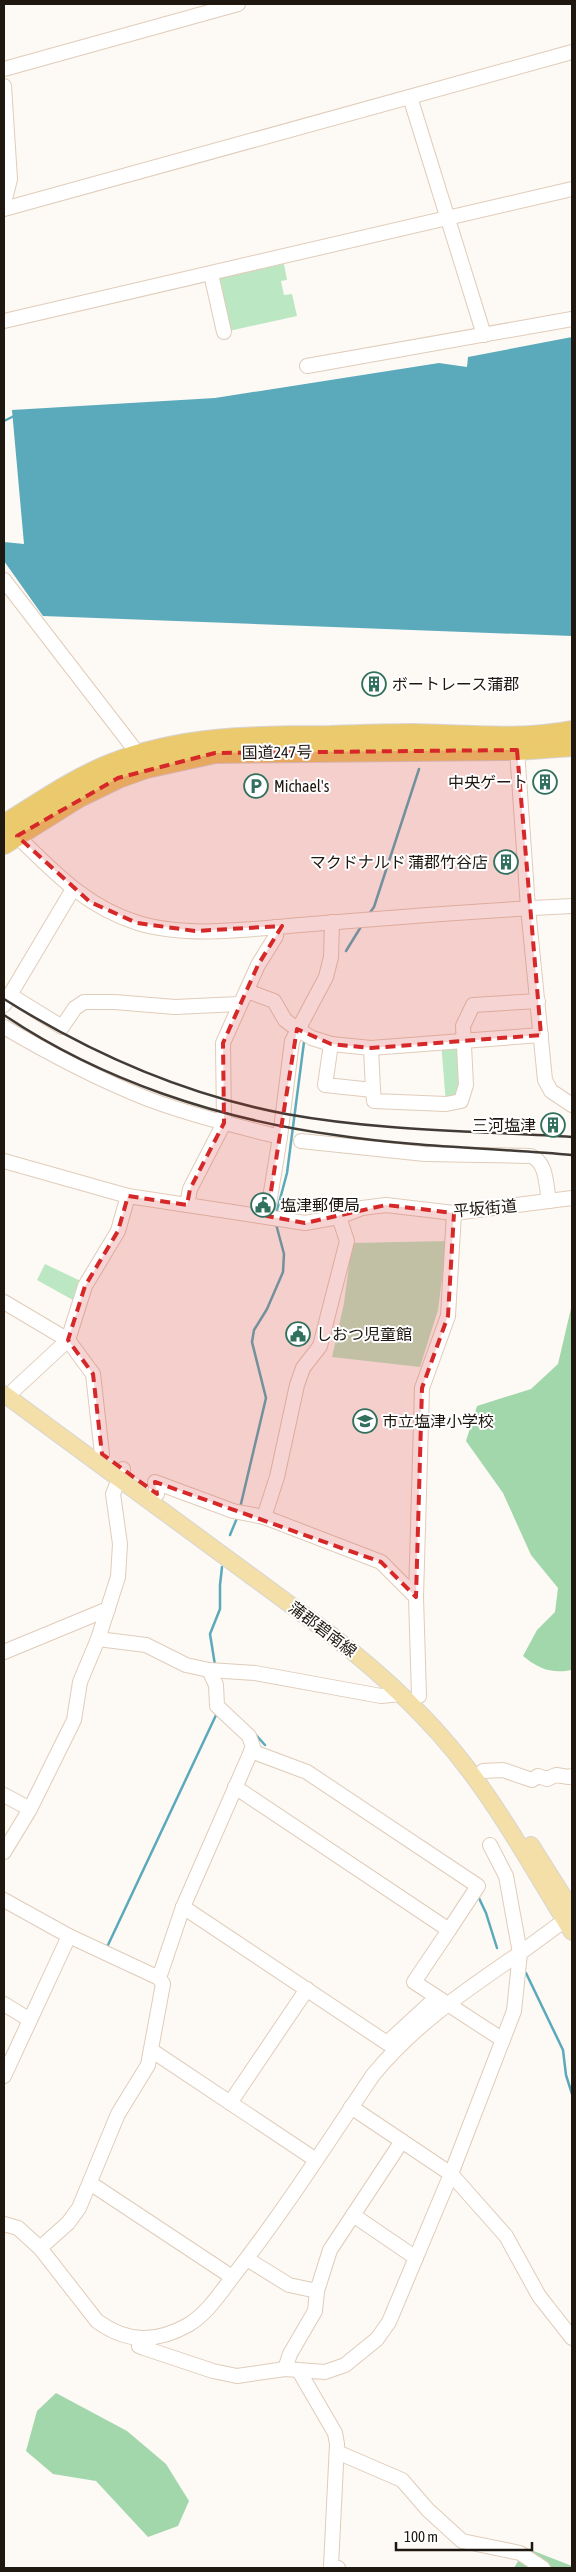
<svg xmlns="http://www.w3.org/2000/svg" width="576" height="2572" font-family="'Asap Condensed','Noto Sans JP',sans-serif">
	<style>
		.green { fill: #bce7c3 }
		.forest { fill: #a2d7ab }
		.water { fill: #5baabb }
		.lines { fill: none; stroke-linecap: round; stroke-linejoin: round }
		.stream { stroke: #5baabb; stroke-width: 2.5 }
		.minor-casing { stroke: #e0ccb9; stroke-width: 16 }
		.major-casing { stroke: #d7d5d4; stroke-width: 18 }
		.highway-casing { stroke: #d7d5d4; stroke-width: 22 }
		.minor { stroke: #fff; stroke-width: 14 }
		.major { stroke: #f3dfa7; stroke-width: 16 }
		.highway { stroke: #ebc96d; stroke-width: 20 }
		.rail { stroke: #423b35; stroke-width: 2.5 }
		.marked { fill: #d62828; fill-opacity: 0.2; stroke: #d62828; stroke-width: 4; stroke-dasharray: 10 6; stroke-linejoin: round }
		.labels { text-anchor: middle; stroke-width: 4; stroke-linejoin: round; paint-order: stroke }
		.poi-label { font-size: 16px; fill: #1f1811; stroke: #fff; text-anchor: start }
		.street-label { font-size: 16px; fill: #1f1811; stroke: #fff }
	</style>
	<rect width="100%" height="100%" fill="#fdf9f5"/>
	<g class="green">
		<path d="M284,264L287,280L281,281L284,295L292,294L297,316L224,332L216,279Z"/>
		<path d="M465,1040L461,1101L446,1104L441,1042Z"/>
		<path d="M447,1241L438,1310L420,1367L332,1357L344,1303L352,1243Z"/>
		<path d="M45,1264L87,1284L80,1304L37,1280Z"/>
	</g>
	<g class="forest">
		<path d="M572,1304V1670C552,1674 539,1669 523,1656L537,1630L555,1612L558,1588L531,1555L503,1493L466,1441L477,1406L531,1389L558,1364Z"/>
		<path d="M56,2393L127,2431L166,2464L189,2501L178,2526L148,2537L96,2481L53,2474L26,2451L37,2411Z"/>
		<path d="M526,2548L572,2566V2568H514Z"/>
	</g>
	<path class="water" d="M572,337V636L43,616L4,561V542L24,544L12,410L215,398L439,363L467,367L468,357Z"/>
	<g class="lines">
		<g class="stream">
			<path d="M4,421L16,415"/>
			<path d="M369,914L374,907L419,769"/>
			<path d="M346,951L362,925"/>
			<path d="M276,1214L287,1173L304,1042"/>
			<path d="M240,1508L266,1398L252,1342L254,1330L267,1309L283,1272L284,1254L276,1224"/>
			<path d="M230,1535L237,1518"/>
			<path d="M215,1665L210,1634L220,1609V1585L222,1567"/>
			<path d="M255,1734L265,1745"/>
			<path d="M478,1896L486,1913L497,1948"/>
			<path d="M108,1945L217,1713"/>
			<path d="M526,1973L563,2050L566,2075L572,2094"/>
		</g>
		<g class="minor-casing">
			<g id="minor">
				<path d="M4,69L238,4"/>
				<path d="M4,86L10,179L4,203"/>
				<path d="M410,97L484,335"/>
				<path d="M4,209L572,52"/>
				<path d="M211,274L224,332"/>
				<path d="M4,321L572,189"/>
				<path d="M307,366L572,319"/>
				<path d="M4,580L139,755"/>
				<path d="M517,750L528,908L545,1080L551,1091L572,1105"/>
				<path d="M17,836C55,873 86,907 138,923C190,939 258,928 312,924C398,917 485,910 572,906"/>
				<path d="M247,991L274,1001L285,1020L297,1029L312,1038L331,1044L371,1048L541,1035"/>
				<path d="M10,995L62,1027L75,1008L84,1002H114L175,1007L239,1004"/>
				<path d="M4,1005L73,889"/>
				<path d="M4,1027C50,1054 97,1079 148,1099C191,1115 236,1126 280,1137"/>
				<path d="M331,1044L325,1085L373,1090L371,1048"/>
				<path d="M373,1090L374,1101L446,1104L461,1101L466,1085L463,1026L473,1005L538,1001"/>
				<path d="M301,1141L425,1154L531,1156C547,1162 546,1186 549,1201"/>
				<path d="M4,1161L128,1196L305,1223L339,1217L362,1208L386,1205L454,1213L572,1198"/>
				<path d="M187,1205L190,1189L224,1123L223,1043L258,965L276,936L275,927"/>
				<path d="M267,1216L280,1137L292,1041L326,977L331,957L332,922"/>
				<path d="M4,1302L68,1340L93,1374L102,1454"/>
				<path d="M14,1390L68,1340L85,1286L118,1231L128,1196"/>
				<path d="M157,1494L155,1482L233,1511L264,1517L381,1562L416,1597"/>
				<path d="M264,1517L277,1477L297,1385L303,1368L320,1346L347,1241L339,1217"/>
				<path d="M98,1639L146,1645L186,1665L209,1670L255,1673L381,1696L401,1694"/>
				<path d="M4,1652L108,1609"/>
				<path d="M419,1696L416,1597L422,1388L448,1316L454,1213"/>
				<path d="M251,1751L307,1772L478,1886L449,1930"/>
				<path d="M483,1771L503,1770L532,1780L538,1776L547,1779L556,1775L569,1777L572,1776"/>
				<path d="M4,1795L30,1809"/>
				<path d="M4,1852L30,1809L74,1720L80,1682L98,1639L118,1577L120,1544L113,1494L123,1469"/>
				<path d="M4,1900L69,1936L159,1978L163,1984L148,2065L118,2114L79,2208L68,2223L40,2248"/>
				<path d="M183,1907L387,2043L437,1997L414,1982L449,1930L235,1787"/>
				<path d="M159,1978L183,1907L253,1747L249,1736L217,1706L216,1685L209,1670"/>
				<path d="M440,1999L503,2040"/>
				<path d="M4,2004L30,2020"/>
				<path d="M151,2050L316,2160"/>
				<path d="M4,2076L69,1936"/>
				<path d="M230,2103L307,1989"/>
				<path d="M351,2107L451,2174L506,2236L539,2296L572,2338"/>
				<path d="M90,2183L232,2277"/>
				<path d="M353,2215L416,2258"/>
				<path d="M4,2224L18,2228L40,2248L97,2321C127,2343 156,2343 188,2325C207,2314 221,2292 234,2275C284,2211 328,2142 373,2075C416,2023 465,1991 520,1953L506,1876L490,1845"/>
				<path d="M247,2259L289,2285L317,2291"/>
				<path d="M140,2338L139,2346L144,2348L213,2371L237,2376L285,2369L325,2372L345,2365L377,2339L389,2322L451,2174L514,2011L520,1953L572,1915"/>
				<path d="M285,2369L290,2354L315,2311L317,2291L330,2250L402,2141"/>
				<path d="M299,2371L335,2433L337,2444L331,2566L338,2568"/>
				<path d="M337,2452L402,2480L428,2510L462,2541L520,2553L543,2568"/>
			</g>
		</g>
		<g class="major-casing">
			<g id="major">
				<path d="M4,1394L330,1634C382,1674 429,1717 468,1769C507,1820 538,1878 572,1932"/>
				<path d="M531,1845L572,1910"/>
			</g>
		</g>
		<g class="highway-casing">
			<g id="highway">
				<path d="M4,825C38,804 72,780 109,765C179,736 255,736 330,736C357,735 385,734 413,734C465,735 521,741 572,731"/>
				<path d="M4,844L79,797L118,778L146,768L215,753L517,750L572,746"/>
			</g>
		</g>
		<use href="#minor" class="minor"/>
		<use href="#major" class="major"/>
		<use href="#highway" class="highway"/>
		<g class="rail">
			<path d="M4,999C90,1053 186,1095 286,1114C380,1131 477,1131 572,1137"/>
			<path d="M4,1015C102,1081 219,1119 335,1135C413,1147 494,1148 572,1155"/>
		</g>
	</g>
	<path class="marked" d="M517,750L541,1035L371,1048L331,1044L297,1029L267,1216L305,1223L386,1205L454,1213L448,1316L422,1388L416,1597L381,1562L155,1482L157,1494L102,1454L93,1374L68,1340L85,1286L118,1231L128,1196L187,1205L190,1189L224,1123L223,1043L258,965L282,926L195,931L137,923L90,902L17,836L118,778L215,753Z"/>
	<defs>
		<g id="building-ring" transform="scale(1.25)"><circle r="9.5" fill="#fff" stroke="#31705d" stroke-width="1.5"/><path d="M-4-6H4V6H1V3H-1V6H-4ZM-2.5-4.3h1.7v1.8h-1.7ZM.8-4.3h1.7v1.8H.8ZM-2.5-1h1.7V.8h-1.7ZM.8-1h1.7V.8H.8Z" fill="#31705d"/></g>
		<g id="parking-ring" transform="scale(1.25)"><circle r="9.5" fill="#fff" stroke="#31705d" stroke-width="1.5"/><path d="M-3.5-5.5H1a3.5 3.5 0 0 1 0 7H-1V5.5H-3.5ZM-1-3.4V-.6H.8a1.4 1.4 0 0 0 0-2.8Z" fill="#31705d"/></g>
		<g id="civic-ring" transform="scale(1.25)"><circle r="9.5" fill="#fff" stroke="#31705d" stroke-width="1.5"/><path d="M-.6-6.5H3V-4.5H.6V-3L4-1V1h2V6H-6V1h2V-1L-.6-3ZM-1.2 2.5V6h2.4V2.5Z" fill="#31705d"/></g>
		<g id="school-ring" transform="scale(1.25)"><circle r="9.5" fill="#fff" stroke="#31705d" stroke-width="1.5"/><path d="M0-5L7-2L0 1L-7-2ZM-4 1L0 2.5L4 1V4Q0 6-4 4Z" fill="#31705d"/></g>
	</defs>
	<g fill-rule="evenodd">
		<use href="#building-ring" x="374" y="684"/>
		<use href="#building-ring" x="545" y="782"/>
		<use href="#parking-ring" x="256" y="786"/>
		<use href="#building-ring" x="506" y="862"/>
		<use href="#building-ring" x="553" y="1125"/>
		<use href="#civic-ring" x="263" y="1205"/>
		<use href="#civic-ring" x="298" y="1334"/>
		<use href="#school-ring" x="365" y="1421"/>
	</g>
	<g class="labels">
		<g class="poi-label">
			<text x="392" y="690">ボートレース蒲郡</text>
			<text x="528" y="788" text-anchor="end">中央ゲート</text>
			<text x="274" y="792">Michael's</text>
			<text x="488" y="868" text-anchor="end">マクドナルド 蒲郡竹谷店</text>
			<text x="536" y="1131" text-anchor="end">三河塩津</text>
			<text x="280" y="1211">塩津郵便局</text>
			<text x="316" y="1340">しおつ児童館</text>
			<text x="382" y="1427">市立塩津小学校</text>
		</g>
		<g class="street-label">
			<text transform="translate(277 752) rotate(-1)" y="6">国道247号</text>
			<text transform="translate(485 1208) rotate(-5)" y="6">平坂街道</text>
			<text transform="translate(323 1629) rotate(37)" y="6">蒲郡碧南線</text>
		</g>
	</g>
	<rect width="576" height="2572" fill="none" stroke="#1f1811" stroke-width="10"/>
	<path d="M396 2542v8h136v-8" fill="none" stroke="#1f1811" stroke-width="2.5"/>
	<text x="404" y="2542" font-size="15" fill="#1f1811" stroke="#ffffff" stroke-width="4" paint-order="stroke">100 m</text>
</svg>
